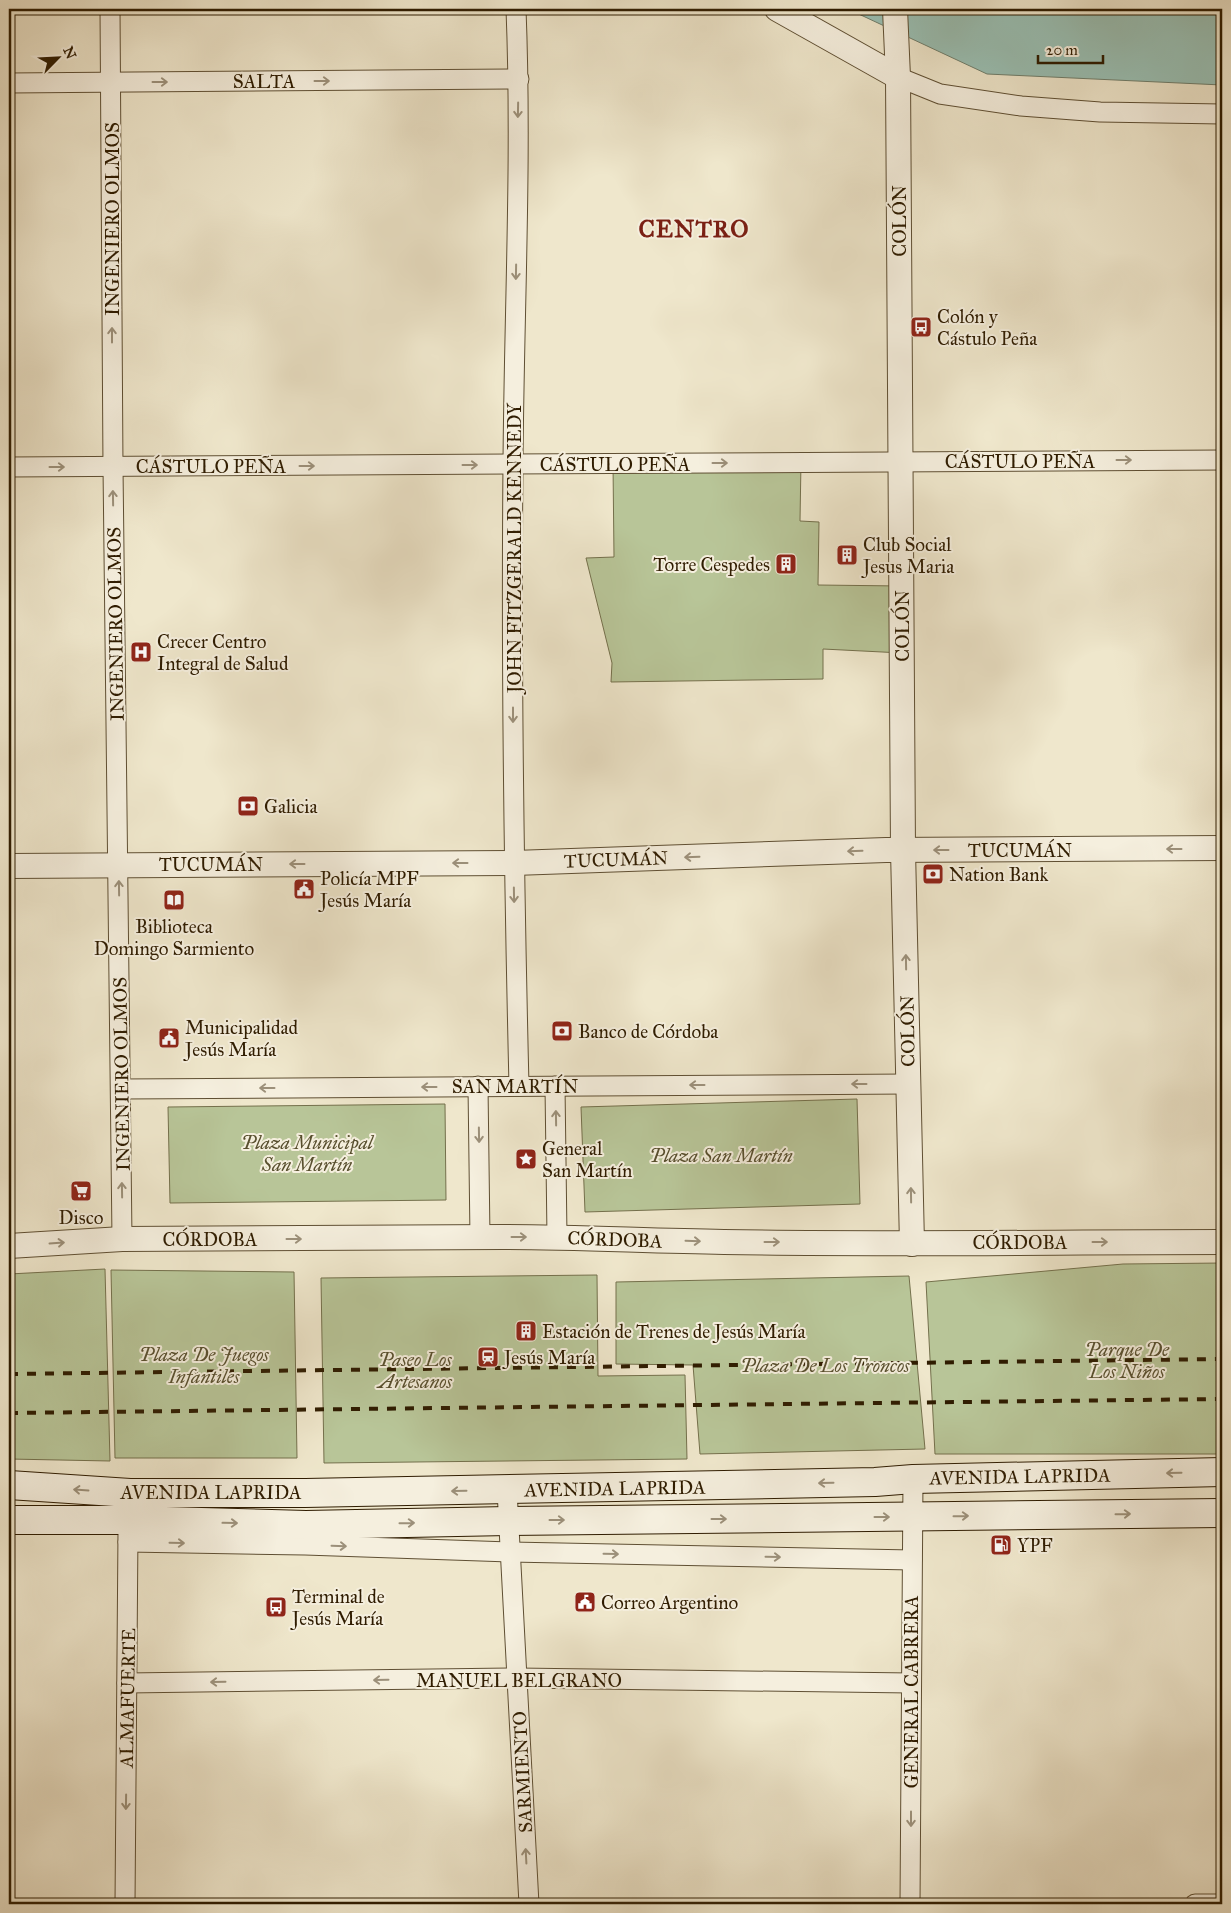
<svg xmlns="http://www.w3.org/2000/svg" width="1231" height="1913" font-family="'IM FELL Great Primer',serif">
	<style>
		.green { fill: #b8c598; stroke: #74704c }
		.water { fill: #9ac0b4; stroke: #6f7e6c }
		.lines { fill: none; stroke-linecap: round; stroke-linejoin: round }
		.minor-casing { stroke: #5f4f33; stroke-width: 21 }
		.tertiary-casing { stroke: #5f4f33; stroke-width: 26 }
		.secondary-casing { stroke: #2f1c00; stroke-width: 30 }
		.minor { stroke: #f5efde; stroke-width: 19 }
		.tertiary { stroke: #f5efde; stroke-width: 24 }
		.secondary { stroke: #f5efde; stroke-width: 28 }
		.rail { stroke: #2f1c00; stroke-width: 4; stroke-dasharray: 9 9; stroke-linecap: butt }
		.oneway { stroke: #9c907a }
		.labels { text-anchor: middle; stroke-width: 4; stroke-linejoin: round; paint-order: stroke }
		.street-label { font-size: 19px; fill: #2f1c00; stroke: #f5efde }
		.poi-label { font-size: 19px; fill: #2f1c00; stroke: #f5efde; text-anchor: start }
		.park-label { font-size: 19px; font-style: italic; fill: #584f2e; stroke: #f5efde }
		.district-label { font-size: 24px; font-weight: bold; letter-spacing: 1px; fill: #7a1f14; stroke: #f5efde }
	</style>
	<rect width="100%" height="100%" fill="#efe7cc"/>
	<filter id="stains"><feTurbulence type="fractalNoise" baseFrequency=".004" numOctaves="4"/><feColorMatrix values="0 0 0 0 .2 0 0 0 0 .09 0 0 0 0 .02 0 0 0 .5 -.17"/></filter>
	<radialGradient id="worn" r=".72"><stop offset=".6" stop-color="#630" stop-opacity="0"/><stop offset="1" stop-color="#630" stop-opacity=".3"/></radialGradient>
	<g class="green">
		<path d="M801,462L800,521L819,522L818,585L901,586L902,653L823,649V679L611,682L612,663L586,558L614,557L613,464Z"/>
		<path d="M857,1099L860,1204L585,1212L581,1107Z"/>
		<path d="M445,1104L446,1200L170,1203L168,1107Z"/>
		<path d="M1222,1263V1454H935L926,1282L1123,1264Z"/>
		<path d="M105,1269L110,1461L9,1459V1274Z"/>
		<path d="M111,1270L294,1272L297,1458H115Z"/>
		<path d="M597,1275L598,1376L685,1375L687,1459L324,1463L321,1278Z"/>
		<path d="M909,1276L925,1449L700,1454L693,1365L616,1364V1282Z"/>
	</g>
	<path class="water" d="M848,9H1222V85L987,74Z"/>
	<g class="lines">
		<g class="minor-casing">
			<g id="minor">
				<path d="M110,9L113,467L122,1239"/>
				<path d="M516,9C522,160 514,312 513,464C511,671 514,879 519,1086"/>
				<path d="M898,77L940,94L1021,106L1100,112L1222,114"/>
				<path d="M9,83L519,79"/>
				<path d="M9,467L1222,460"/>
				<path d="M478,1086L480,1238"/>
				<path d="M555,1086L557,1237"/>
				<path d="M121,1089L908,1084"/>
				<path d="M507,1490L529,1904"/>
				<path d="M128,1542L305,1545L510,1552L912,1560"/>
				<path d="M127,1683L517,1678L911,1683"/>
				<path d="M125,1904L128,1531"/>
				<path d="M910,1904L913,1479"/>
				<path d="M1195,1904H1222"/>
			</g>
		</g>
		<g class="tertiary-casing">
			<g id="tertiary">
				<path d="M777,9L898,77"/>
				<path d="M895,9L898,77L903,850L912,1244"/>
				<path d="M9,866L514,863L886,850L1222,848"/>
				<path d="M9,1246L122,1239L501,1237C575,1237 649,1241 724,1242C890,1245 1056,1242 1222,1242"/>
			</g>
		</g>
		<g class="secondary-casing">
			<g id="secondary">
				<path d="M9,1485L130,1493H305L875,1482L913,1479L1222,1472"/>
				<path d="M9,1520H129L306,1525L508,1521L1222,1513"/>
			</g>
		</g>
		<use href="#minor" class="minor"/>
		<use href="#tertiary" class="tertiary"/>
		<use href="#secondary" class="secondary"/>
		<g class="rail">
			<path d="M9,1374L1222,1359"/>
			<path d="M9,1413L1222,1399"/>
		</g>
	</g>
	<defs><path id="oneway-shaft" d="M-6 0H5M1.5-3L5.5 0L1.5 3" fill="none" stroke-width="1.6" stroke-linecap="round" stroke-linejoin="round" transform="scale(1.25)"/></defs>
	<g class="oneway">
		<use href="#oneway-shaft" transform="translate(322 81)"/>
		<use href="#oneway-shaft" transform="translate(160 82)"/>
		<use href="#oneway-shaft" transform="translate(518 110) rotate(91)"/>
		<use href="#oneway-shaft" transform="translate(516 272) rotate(91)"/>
		<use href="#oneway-shaft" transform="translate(112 335) rotate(-90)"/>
		<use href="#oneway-shaft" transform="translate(1124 460)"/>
		<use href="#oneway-shaft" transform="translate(720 463)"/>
		<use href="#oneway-shaft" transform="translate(470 465)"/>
		<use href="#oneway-shaft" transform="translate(307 466)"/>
		<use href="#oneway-shaft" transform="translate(57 467)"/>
		<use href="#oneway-shaft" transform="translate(113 498) rotate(-91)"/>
		<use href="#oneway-shaft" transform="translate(513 715) rotate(90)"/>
		<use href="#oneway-shaft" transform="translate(1174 849) rotate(180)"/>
		<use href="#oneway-shaft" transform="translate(941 850) rotate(180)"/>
		<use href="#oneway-shaft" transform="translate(855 851) rotate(178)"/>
		<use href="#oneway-shaft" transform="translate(692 857) rotate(178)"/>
		<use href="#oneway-shaft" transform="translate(460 863) rotate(180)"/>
		<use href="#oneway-shaft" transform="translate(297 864) rotate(180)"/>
		<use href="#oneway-shaft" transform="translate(119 888) rotate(-91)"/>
		<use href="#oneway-shaft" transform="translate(514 895) rotate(89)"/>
		<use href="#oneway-shaft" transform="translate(906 962) rotate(-91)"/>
		<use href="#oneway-shaft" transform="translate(859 1084) rotate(180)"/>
		<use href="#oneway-shaft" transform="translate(697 1085) rotate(180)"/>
		<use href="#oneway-shaft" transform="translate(429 1087) rotate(180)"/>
		<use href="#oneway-shaft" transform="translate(267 1088) rotate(180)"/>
		<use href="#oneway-shaft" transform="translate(556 1118) rotate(-91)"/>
		<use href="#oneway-shaft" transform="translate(479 1135) rotate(89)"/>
		<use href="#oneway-shaft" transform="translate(122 1190) rotate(-91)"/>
		<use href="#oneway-shaft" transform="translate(911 1195) rotate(-91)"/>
		<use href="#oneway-shaft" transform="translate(519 1237)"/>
		<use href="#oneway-shaft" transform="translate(294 1239)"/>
		<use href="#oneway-shaft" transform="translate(693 1241) rotate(2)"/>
		<use href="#oneway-shaft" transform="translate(772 1242)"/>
		<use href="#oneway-shaft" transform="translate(1100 1242)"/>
		<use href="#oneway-shaft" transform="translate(57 1243) rotate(-4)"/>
		<use href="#oneway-shaft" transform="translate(1174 1473) rotate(179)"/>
		<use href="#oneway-shaft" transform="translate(826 1483) rotate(179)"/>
		<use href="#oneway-shaft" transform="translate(81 1490) rotate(-176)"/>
		<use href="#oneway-shaft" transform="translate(459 1491) rotate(179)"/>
		<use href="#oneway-shaft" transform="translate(1123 1514) rotate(-1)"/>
		<use href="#oneway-shaft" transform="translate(961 1516) rotate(-1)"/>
		<use href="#oneway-shaft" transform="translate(882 1517)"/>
		<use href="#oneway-shaft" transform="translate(719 1519)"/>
		<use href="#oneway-shaft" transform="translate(557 1520)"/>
		<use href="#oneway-shaft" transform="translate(230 1523) rotate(1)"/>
		<use href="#oneway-shaft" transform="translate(407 1523) rotate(-1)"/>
		<use href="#oneway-shaft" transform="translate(177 1543) rotate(1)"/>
		<use href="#oneway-shaft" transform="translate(339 1546) rotate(2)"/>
		<use href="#oneway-shaft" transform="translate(611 1554) rotate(1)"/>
		<use href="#oneway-shaft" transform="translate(773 1557) rotate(1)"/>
		<use href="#oneway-shaft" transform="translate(381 1680) rotate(179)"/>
		<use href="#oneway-shaft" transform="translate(218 1682) rotate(179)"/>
		<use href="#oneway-shaft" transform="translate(126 1802) rotate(91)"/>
		<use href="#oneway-shaft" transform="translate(911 1819) rotate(90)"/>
		<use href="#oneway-shaft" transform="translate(526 1856) rotate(-93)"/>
	</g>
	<defs>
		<g id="bus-square" transform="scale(1.125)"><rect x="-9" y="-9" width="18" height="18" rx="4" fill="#8f2418" stroke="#f5efde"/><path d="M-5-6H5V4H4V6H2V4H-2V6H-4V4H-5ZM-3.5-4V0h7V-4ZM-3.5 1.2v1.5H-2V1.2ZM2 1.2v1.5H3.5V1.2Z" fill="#fff"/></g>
		<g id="building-square" transform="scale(1.125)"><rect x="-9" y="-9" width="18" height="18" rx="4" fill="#8f2418" stroke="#f5efde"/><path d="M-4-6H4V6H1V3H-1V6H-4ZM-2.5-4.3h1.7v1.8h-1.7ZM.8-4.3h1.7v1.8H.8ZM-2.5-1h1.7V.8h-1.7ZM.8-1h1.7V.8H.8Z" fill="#fff"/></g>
		<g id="hospital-square" transform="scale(1.125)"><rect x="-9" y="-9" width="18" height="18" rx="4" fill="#8f2418" stroke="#f5efde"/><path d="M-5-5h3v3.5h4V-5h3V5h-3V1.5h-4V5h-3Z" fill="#fff"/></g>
		<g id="bank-square" transform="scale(1.125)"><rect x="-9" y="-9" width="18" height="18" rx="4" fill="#8f2418" stroke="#f5efde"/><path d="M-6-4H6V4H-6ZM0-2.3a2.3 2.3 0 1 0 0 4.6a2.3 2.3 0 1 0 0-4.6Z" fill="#fff"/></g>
		<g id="civic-square" transform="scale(1.125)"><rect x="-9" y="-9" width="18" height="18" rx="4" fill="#8f2418" stroke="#f5efde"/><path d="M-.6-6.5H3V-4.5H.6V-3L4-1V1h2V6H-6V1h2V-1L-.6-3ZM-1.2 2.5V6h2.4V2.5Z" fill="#fff"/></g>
		<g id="library-square" transform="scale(1.125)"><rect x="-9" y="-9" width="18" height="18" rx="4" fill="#8f2418" stroke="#f5efde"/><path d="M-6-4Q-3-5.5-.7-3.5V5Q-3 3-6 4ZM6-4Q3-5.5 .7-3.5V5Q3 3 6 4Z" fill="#fff"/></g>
		<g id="sight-square" transform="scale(1.125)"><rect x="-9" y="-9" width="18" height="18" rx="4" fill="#8f2418" stroke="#f5efde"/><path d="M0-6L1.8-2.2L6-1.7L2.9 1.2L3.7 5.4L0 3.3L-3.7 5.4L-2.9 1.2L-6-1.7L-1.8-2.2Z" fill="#fff"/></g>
		<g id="supermarket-square" transform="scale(1.125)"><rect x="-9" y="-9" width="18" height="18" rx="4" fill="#8f2418" stroke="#f5efde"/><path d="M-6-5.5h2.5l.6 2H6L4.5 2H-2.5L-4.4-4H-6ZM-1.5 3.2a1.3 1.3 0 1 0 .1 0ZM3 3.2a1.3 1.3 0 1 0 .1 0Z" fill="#fff"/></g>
		<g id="station-square" transform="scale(1.125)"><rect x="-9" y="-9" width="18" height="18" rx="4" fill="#8f2418" stroke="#f5efde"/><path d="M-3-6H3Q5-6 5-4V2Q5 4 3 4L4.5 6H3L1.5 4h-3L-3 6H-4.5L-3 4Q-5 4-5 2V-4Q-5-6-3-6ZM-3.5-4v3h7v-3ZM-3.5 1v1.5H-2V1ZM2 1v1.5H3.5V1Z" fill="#fff"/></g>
		<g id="fuel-square" transform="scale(1.125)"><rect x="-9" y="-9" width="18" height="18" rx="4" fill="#8f2418" stroke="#f5efde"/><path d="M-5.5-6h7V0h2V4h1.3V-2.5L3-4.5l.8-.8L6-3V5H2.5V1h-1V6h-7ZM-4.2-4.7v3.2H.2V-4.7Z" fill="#fff"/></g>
	</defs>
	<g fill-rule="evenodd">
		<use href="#bus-square" x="921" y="327"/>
		<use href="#building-square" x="847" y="555"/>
		<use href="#building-square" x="786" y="564"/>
		<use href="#hospital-square" x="141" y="652"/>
		<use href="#bank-square" x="248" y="806"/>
		<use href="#bank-square" x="933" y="874"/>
		<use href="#civic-square" x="304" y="889"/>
		<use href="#library-square" x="174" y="900"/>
		<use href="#bank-square" x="562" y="1031"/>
		<use href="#civic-square" x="169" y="1038"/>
		<use href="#sight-square" x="526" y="1159"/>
		<use href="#supermarket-square" x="81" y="1191"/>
		<use href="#building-square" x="526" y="1331"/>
		<use href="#station-square" x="488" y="1357"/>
		<use href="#fuel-square" x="1001" y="1545"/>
		<use href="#civic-square" x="585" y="1602"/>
		<use href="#bus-square" x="276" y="1607"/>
	</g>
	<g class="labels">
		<g class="street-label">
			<text x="264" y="88">SALTA</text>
			<text transform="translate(112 219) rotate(-90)" y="7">INGENIERO OLMOS</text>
			<text transform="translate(899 221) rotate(-90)" y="7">COLÓN</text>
			<text x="1020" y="468">CÁSTULO PEÑA</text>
			<text x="615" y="471">CÁSTULO PEÑA</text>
			<text x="211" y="473">CÁSTULO PEÑA</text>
			<text transform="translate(514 548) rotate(-90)" y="7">JOHN FITZGERALD KENNEDY</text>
			<text transform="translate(115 624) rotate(-91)" y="7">INGENIERO OLMOS</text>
			<text transform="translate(902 626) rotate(-90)" y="7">COLÓN</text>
			<text x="1020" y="857">TUCUMÁN</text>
			<text transform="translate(616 859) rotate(-2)" y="7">TUCUMÁN</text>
			<text x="211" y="871">TUCUMÁN</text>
			<text transform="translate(907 1031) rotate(-91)" y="7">COLÓN</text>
			<text transform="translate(121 1074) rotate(-91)" y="7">INGENIERO OLMOS</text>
			<text x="515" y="1093">SAN MARTÍN</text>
			<text x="210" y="1246">CÓRDOBA</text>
			<text transform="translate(615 1239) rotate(2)" y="7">CÓRDOBA</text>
			<text x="1020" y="1249">CÓRDOBA</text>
			<text transform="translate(1020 1476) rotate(-1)" y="7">AVENIDA LAPRIDA</text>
			<text transform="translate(615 1488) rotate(-1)" y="7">AVENIDA LAPRIDA</text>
			<text x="211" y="1499">AVENIDA LAPRIDA</text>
			<text x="519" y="1687">MANUEL BELGRANO</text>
			<text transform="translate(911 1692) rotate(-90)" y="7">GENERAL CABRERA</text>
			<text transform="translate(127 1698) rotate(-89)" y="7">ALMAFUERTE</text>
			<text transform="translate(522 1772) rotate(-93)" y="7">SARMIENTO</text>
		</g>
		<g class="poi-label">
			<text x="937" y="323">Colón y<tspan x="937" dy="22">Cástulo Peña</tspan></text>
			<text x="863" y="551">Club Social<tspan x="863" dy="22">Jesus Maria</tspan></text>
			<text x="770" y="571" text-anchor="end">Torre Cespedes</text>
			<text x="157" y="648">Crecer Centro<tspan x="157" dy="22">Integral de Salud</tspan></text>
			<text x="264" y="813">Galicia</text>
			<text x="949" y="881">Nation Bank</text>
			<text x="320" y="885">Policía MPF<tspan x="320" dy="22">Jesús María</tspan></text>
			<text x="174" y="933" text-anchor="middle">Biblioteca<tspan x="174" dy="22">Domingo Sarmiento</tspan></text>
			<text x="185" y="1034">Municipalidad<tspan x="185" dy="22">Jesús María</tspan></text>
			<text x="578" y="1038">Banco de Córdoba</text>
			<text x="542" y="1155">General<tspan x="542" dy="22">San Martín</tspan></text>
			<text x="81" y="1224" text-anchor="middle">Disco</text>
			<text x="542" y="1338">Estación de Trenes de Jesús María</text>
			<text x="504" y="1364">Jesús María</text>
			<text x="1017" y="1552">YPF</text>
			<text x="292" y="1603">Terminal de<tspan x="292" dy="22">Jesús María</tspan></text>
			<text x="601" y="1609">Correo Argentino</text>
		</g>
		<g class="park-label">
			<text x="307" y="1149">Plaza Municipal<tspan x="307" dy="22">San Martín</tspan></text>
			<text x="721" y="1162">Plaza San Martín</text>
			<text x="1127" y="1356">Parque De<tspan x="1127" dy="22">Los Niños</tspan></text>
			<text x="204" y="1361">Plaza De Juegos<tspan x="204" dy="22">Infantiles</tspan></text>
			<text x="415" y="1366">Paseo Los<tspan x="415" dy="22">Artesanos</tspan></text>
			<text x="825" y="1372">Plaza De Los Troncos</text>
		</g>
		<g class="district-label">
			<text x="694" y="237">CENTRO</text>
		</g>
	</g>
	<rect width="1231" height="1913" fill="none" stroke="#efe7cc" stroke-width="30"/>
	<rect x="10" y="10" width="1211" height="1893" fill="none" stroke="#2f1c00" stroke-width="2.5"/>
	<rect x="15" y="15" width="1201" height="1883" fill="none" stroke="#2f1c00"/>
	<g transform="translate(58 58) rotate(66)" stroke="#f5efde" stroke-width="4" paint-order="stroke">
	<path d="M0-4L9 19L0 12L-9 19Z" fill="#2f1c00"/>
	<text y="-8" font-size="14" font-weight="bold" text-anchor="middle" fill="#2f1c00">N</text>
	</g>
	<path d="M1038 55v8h65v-8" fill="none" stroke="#2f1c00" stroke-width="2.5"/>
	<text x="1046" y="55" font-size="15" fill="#2f1c00" stroke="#f5efde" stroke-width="4" paint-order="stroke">20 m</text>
	<rect width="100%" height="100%" filter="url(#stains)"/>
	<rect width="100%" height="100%" fill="url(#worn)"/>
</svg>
